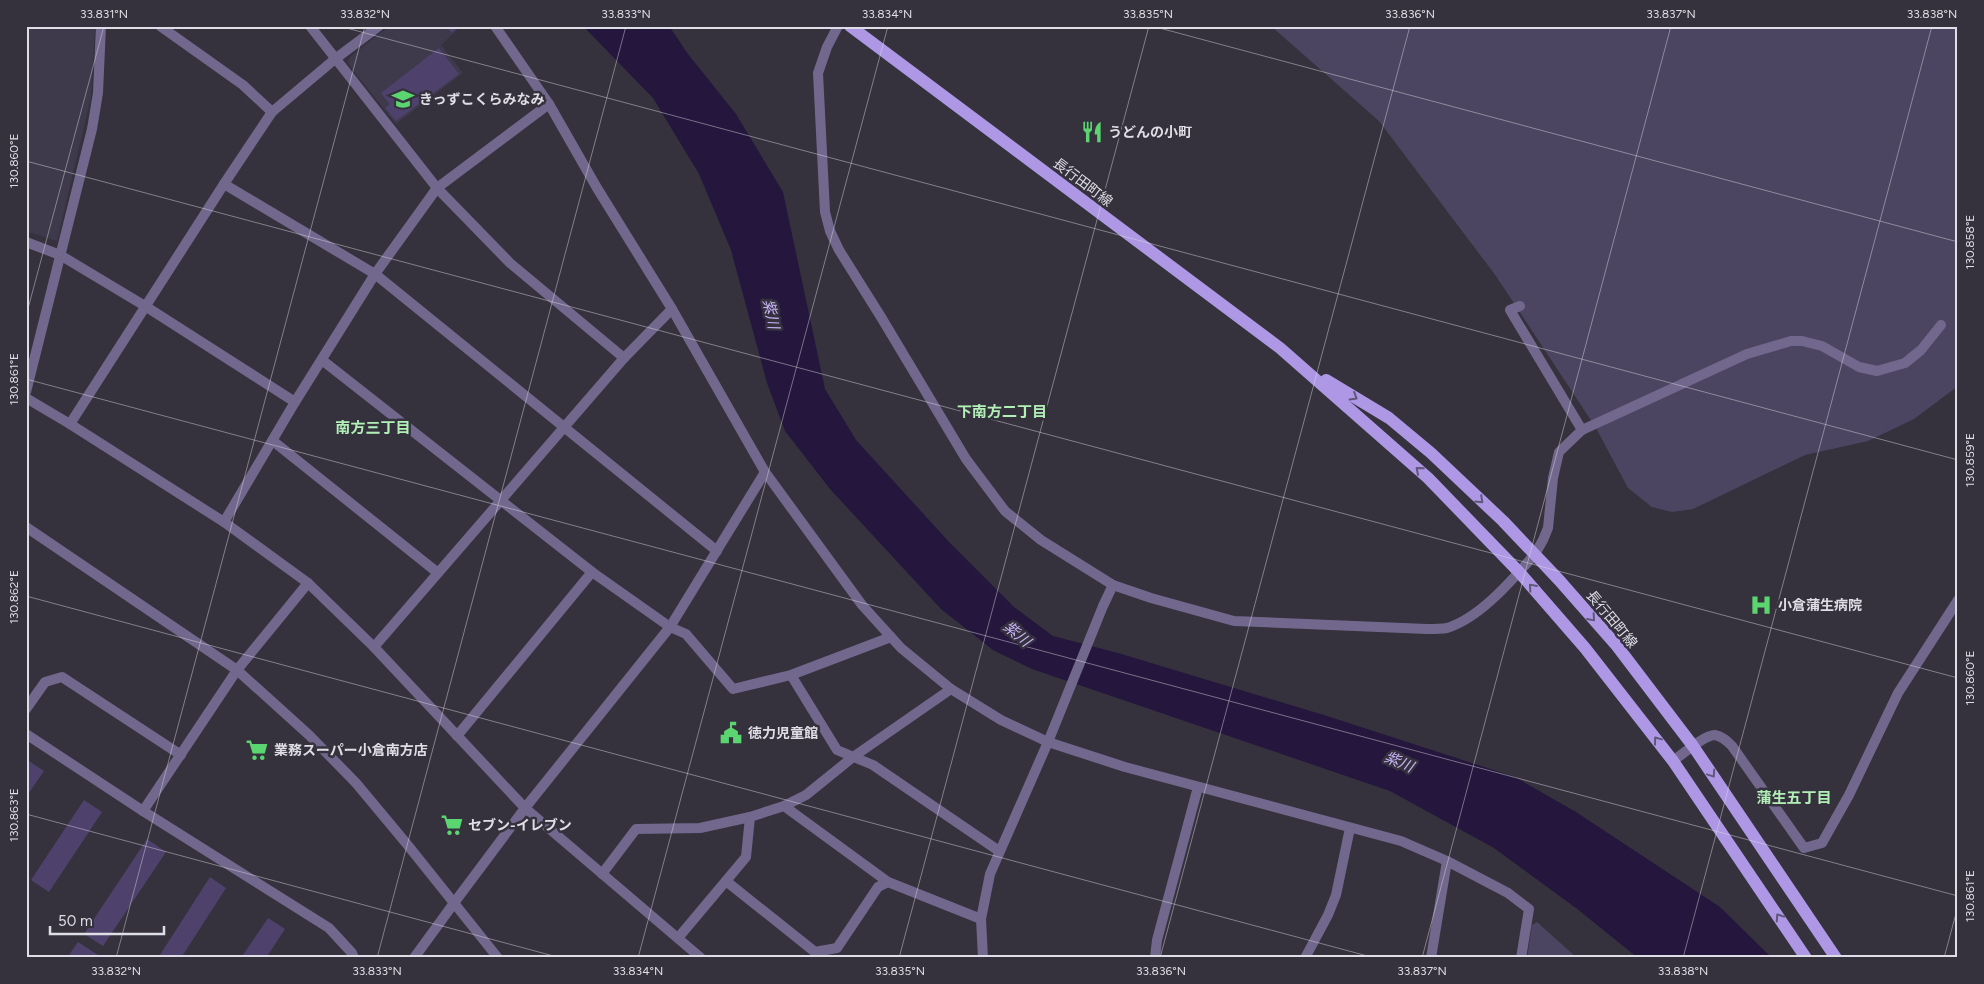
<svg xmlns="http://www.w3.org/2000/svg" width="1984" height="984" font-family="Figtree,'Noto Sans JP',sans-serif">
	<style>
		.built { fill: #3e3a4c }
		.green { fill: #4c4561 }
		.water { fill: #24163c }
		.building { fill: #4e426c }
		.lines { fill: none; stroke-linecap: round; stroke-linejoin: round }
		.minor { stroke: #72688d; stroke-width: 10 }
		.tertiary { stroke: #72688d; stroke-width: 10 }
		.primary { stroke: #ae98e5; stroke-width: 12 }
		.oneway { stroke: #5f5678 }
		.ticks { fill: none; stroke: #dfdde5; stroke-width: 1; stroke-opacity: 0.45 }
		.labels { text-anchor: middle; stroke-width: 5; stroke-linejoin: round; paint-order: stroke }
		.poi-label { font-size: 14px; font-weight: bold; fill: #dfdde5; stroke: #35323e; text-anchor: start }
		.street-label { font-size: 14px; fill: #dfdde5; stroke: #35323e }
		.water-label { font-size: 15px; font-style: italic; fill: #c8b4fb; stroke: #35323e }
		.neighbourhood-label { font-size: 15px; font-weight: bold; fill: #b1efb6; stroke: #35323e }
		.neatline { fill: none; stroke: #dfdde5; stroke-width: 2 }
		.ticks-label { font-size: 12px; text-anchor: middle; fill: #dfdde5 }
	</style>
	<rect width="100%" height="100%" fill="#35323e"/>
	<g class="built">
		<path d="M26,26H95L91,97L57,241L26,231Z"/>
		<path d="M390,26H461L441,45L463,73L396,124L352,69L348,62L350,57Z"/>
	</g>
	<g class="green">
		<path d="M1271,26H1958V386L1914,419L1868,441L1805,455L1693,509L1672,512L1652,507L1628,488L1596,428L1496,276L1379,121Z"/>
		<path d="M1537,922L1577,958H1527L1532,925Z"/>
	</g>
	<path class="water" d="M583,26H669L688,54L736,114L783,192L825,389L856,440L950,543L1014,607L1053,636L1118,653L1327,716L1515,777L1576,812L1720,907L1772,958H1638L1576,908L1494,848L1390,791L1032,669L993,650L941,609L830,489L785,431L767,383L731,250L699,174L653,98Z"/>
	<g class="building">
		<path d="M446,26H459L452,33Z"/>
		<path d="M439,48L459,74L396,121L385,108L390,104L381,93Z"/>
		<path d="M26,759L44,771L26,797Z"/>
		<path d="M84,800L102,812L49,892L31,880Z"/>
		<path d="M147,839L166,852L103,946L84,934Z"/>
		<path d="M210,877L226,888L181,958H158Z"/>
		<path d="M268,918L285,929L266,958H241Z"/>
		<path d="M78,942L98,955L96,958H67Z"/>
	</g>
	<g class="lines">
		<g class="minor">
			<path d="M160,26L243,85L272,112"/>
			<path d="M310,26L437,188L510,263L624,358"/>
			<path d="M495,26L549,104L597,188L672,309L765,472L862,605L901,648L951,689L1001,720L1048,742L1125,767L1401,841L1447,861L1508,893L1529,909L1521,958"/>
			<path d="M224,184L375,274L717,551"/>
			<path d="M26,242L60,255L145,306L295,402"/>
			<path d="M1520,306L1510,310L1582,430"/>
			<path d="M322,360L592,572L670,627L686,634L733,689L791,675L891,637"/>
			<path d="M26,398L70,424L224,522L308,583L374,647L525,808L701,958"/>
			<path d="M70,424L224,184L272,112L335,59L379,26"/>
			<path d="M273,441L438,573"/>
			<path d="M224,522L295,402L375,274L437,188L549,104"/>
			<path d="M1535,554L1543,540L1548,528L1553,478L1559,452L1582,430L1747,354L1791,341H1802L1822,346L1859,367L1877,371L1905,363L1921,350L1941,325"/>
			<path d="M374,647L624,358L672,309"/>
			<path d="M791,675L837,750L873,765L999,851"/>
			<path d="M26,709L45,682L62,677L181,755"/>
			<path d="M26,734L143,811L329,928L352,953L354,958"/>
			<path d="M457,736L592,572"/>
			<path d="M1048,742L1103,606L1113,585"/>
			<path d="M1673,761C1683,754 1704,735 1715,735C1722,736 1727,741 1732,746L1804,848L1822,843L1849,795L1898,693L1958,600"/>
			<path d="M784,806L888,882"/>
			<path d="M143,811L237,670L308,583"/>
			<path d="M602,874L636,829L700,828L750,817L784,806L806,795L853,757L951,689"/>
			<path d="M726,881L815,952L837,948L878,887L888,882L981,919"/>
			<path d="M678,938L746,857L750,817"/>
			<path d="M414,958L454,903"/>
			<path d="M1155,958L1157,940L1198,787"/>
			<path d="M1305,958L1328,915L1336,895L1350,828"/>
			<path d="M1431,958L1447,861"/>
		</g>
		<g class="tertiary">
			<path d="M838,26L827,47L818,73L825,212L830,231L839,250L881,317L966,459L1005,511L1041,540L1113,585L1151,598L1234,621L1427,629C1433,629 1441,629 1447,628C1480,618 1512,580 1535,554"/>
			<path d="M26,392L92,129L98,93L101,26"/>
			<path d="M26,527L237,670L309,735L356,783L406,843L498,958"/>
			<path d="M454,903L525,808L670,627L765,472"/>
			<path d="M983,958L981,919L990,874L1048,742"/>
		</g>
		<g class="primary">
			<path d="M850,26L1280,348L1428,478L1519,572L1585,648L1673,761L1806,958"/>
			<path d="M1326,380L1389,418L1431,453L1503,521L1559,580L1617,646L1693,746L1836,958"/>
		</g>
	</g>
	<defs><path id="oneway-chevron" d="M-2-3.5L2.5 0L-2 3.5" fill="none" stroke-width="1.6" stroke-linecap="round" stroke-linejoin="round" transform="scale(1.25)"/></defs>
	<g class="oneway">
		<use href="#oneway-chevron" transform="translate(1354 397) rotate(31)"/>
		<use href="#oneway-chevron" transform="translate(1419 470) rotate(-139)"/>
		<use href="#oneway-chevron" transform="translate(1480 500) rotate(44)"/>
		<use href="#oneway-chevron" transform="translate(1532 587) rotate(-131)"/>
		<use href="#oneway-chevron" transform="translate(1592 618) rotate(49)"/>
		<use href="#oneway-chevron" transform="translate(1657 740) rotate(-127)"/>
		<use href="#oneway-chevron" transform="translate(1712 774) rotate(56)"/>
		<use href="#oneway-chevron" transform="translate(1779 917) rotate(-124)"/>
	</g>
	<path class="ticks" d="M339,26L1958,460M1152,26L1958,242M26,161L1958,678M26,316L104,26M26,379L1958,896M26,596L1375,958M26,814L561,958M116,958L365,26M377,958L626,26M638,958L888,26M899,958L1149,26M1160,958L1410,26M1422,958L1671,26M1683,958L1932,26M1944,958L1958,906"/>
	<defs>
		<g id="school-bare" transform="scale(1.725)"><path d="M0-5L7-2L0 1L-7-2ZM-4 1L0 2.5L4 1V4Q0 6-4 4Z" fill="#5ad56f" stroke="#35323e" stroke-width="2.5" paint-order="stroke"/></g>
		<g id="restaurant-bare" transform="scale(1.725)"><path d="M-5-6h1v4h1v-4h1v4h1v-4h1v5L-1.5 .5V6h-2V.5L-5-1ZM5-6V6H3V1.5H1.5Q1.5-4 5-6Z" fill="#5ad56f" stroke="#35323e" stroke-width="2.5" paint-order="stroke"/></g>
		<g id="hospital-bare" transform="scale(1.725)"><path d="M-5-5h3v3.5h4V-5h3V5h-3V1.5h-4V5h-3Z" fill="#5ad56f" stroke="#35323e" stroke-width="2.5" paint-order="stroke"/></g>
		<g id="civic-bare" transform="scale(1.725)"><path d="M-.6-6.5H3V-4.5H.6V-3L4-1V1h2V6H-6V1h2V-1L-.6-3ZM-1.2 2.5V6h2.4V2.5Z" fill="#5ad56f" stroke="#35323e" stroke-width="2.5" paint-order="stroke"/></g>
		<g id="supermarket-bare" transform="scale(1.725)"><path d="M-6-5.5h2.5l.6 2H6L4.5 2H-2.5L-4.4-4H-6ZM-1.5 3.2a1.3 1.3 0 1 0 .1 0ZM3 3.2a1.3 1.3 0 1 0 .1 0Z" fill="#5ad56f" stroke="#35323e" stroke-width="2.5" paint-order="stroke"/></g>
	</defs>
	<g fill-rule="evenodd">
		<use href="#school-bare" x="403" y="99"/>
		<use href="#restaurant-bare" x="1092" y="132"/>
		<use href="#hospital-bare" x="1761" y="605"/>
		<use href="#civic-bare" x="731" y="733"/>
		<use href="#supermarket-bare" x="257" y="750"/>
		<use href="#supermarket-bare" x="452" y="825"/>
	</g>
	<g class="labels">
		<g class="poi-label">
			<text x="419" y="104">きっずこくらみなみ</text>
			<text x="1108" y="137">うどんの小町</text>
			<text x="1778" y="610">小倉蒲生病院</text>
			<text x="748" y="738">徳力児童館</text>
			<text x="274" y="755">業務スーパー小倉南方店</text>
			<text x="468" y="830">セブン-イレブン</text>
		</g>
		<g class="street-label">
			<text transform="translate(1083 182) rotate(37)" y="5">長行田町線</text>
			<text transform="translate(1612 619) rotate(50)" y="5">長行田町線</text>
		</g>
		<g class="water-label">
			<text transform="translate(771 314) rotate(78)" y="5">紫川</text>
			<text transform="translate(1017 634) rotate(40)" y="5">紫川</text>
			<text transform="translate(1399 762) rotate(23)" y="5">紫川</text>
		</g>
		<g class="neighbourhood-label">
			<text x="1002" y="417">下南方二丁目</text>
			<text x="373" y="433">南方三丁目</text>
			<text x="1794" y="803">蒲生五丁目</text>
		</g>
	</g>
	<rect width="1984" height="984" fill="none" stroke="#35323e" stroke-width="55"/>
	<path d="M50 926v8h114v-8" fill="none" stroke="#dfdde5" stroke-width="2.5"/>
	<text x="58" y="926" font-size="15" fill="#dfdde5" stroke="#35323e" stroke-width="4" paint-order="stroke">50 m</text>
	<rect x="28" y="28" width="1928" height="928" class="neatline"/>
	<g class="ticks-label">
		<text x="104" y="18">33.831°N</text>
		<text x="365" y="18">33.832°N</text>
		<text x="626" y="18">33.833°N</text>
		<text x="887" y="18">33.834°N</text>
		<text x="1148" y="18">33.835°N</text>
		<text x="1410" y="18">33.836°N</text>
		<text x="1671" y="18">33.837°N</text>
		<text x="1932" y="18">33.838°N</text>
		<text transform="translate(14 161) rotate(-90)" y="4">130.860°E</text>
		<text transform="translate(1970 242) rotate(-90)" y="4">130.858°E</text>
		<text transform="translate(14 379) rotate(-90)" y="4">130.861°E</text>
		<text transform="translate(1970 460) rotate(-90)" y="4">130.859°E</text>
		<text transform="translate(14 597) rotate(-90)" y="4">130.862°E</text>
		<text transform="translate(1970 678) rotate(-90)" y="4">130.860°E</text>
		<text transform="translate(14 815) rotate(-90)" y="4">130.863°E</text>
		<text transform="translate(1970 896) rotate(-90)" y="4">130.861°E</text>
		<text x="116" y="975">33.832°N</text>
		<text x="377" y="975">33.833°N</text>
		<text x="638" y="975">33.834°N</text>
		<text x="900" y="975">33.835°N</text>
		<text x="1161" y="975">33.836°N</text>
		<text x="1422" y="975">33.837°N</text>
		<text x="1683" y="975">33.838°N</text>
	</g>
</svg>
